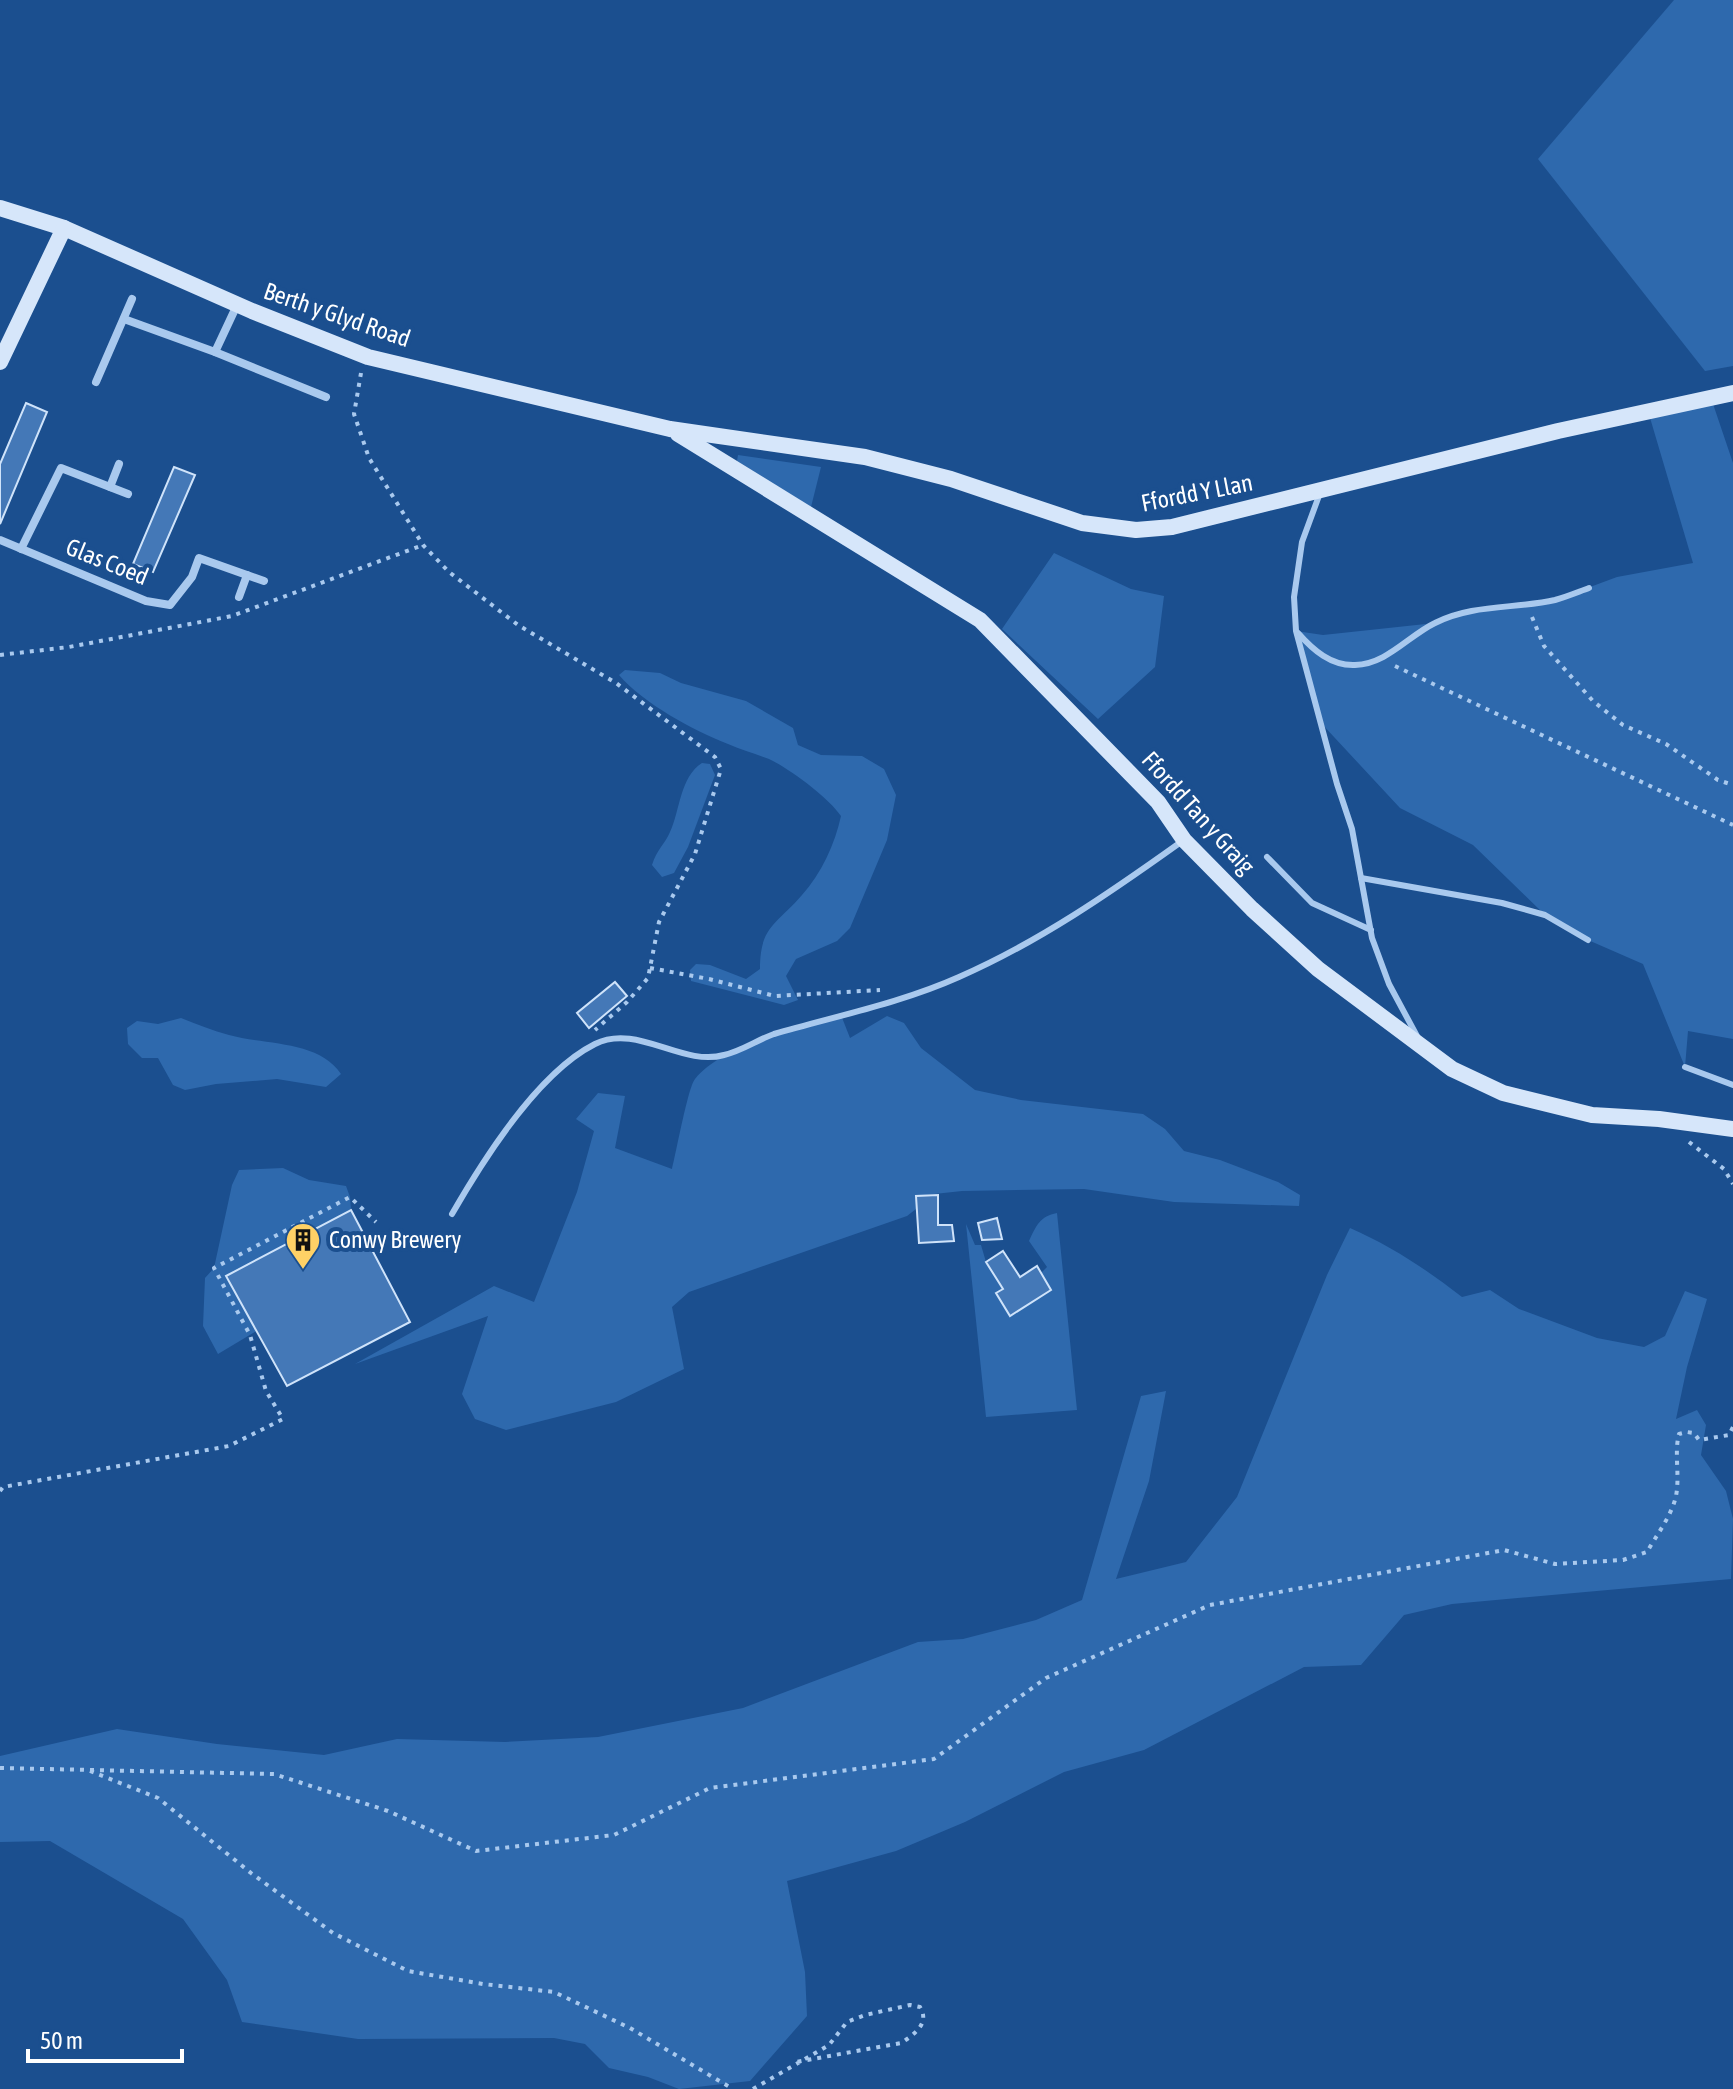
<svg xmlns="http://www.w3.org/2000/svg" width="1733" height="2089" font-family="'Asap Condensed',sans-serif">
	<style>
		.green { fill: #2e69ad }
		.building { fill: #4478b7; stroke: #cfe3fa; stroke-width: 2 }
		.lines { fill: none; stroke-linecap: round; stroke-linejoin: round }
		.path { stroke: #a9c9ee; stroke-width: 4; stroke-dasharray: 4 6; stroke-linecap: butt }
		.lane { stroke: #a9c9ee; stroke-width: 6 }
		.street { stroke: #a9c9ee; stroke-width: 8 }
		.secondary { stroke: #d6e6fa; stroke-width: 16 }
		.labels { text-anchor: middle; stroke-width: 8; stroke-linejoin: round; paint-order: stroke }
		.street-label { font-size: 24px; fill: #fff; stroke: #1b4f8f }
		.poi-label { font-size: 24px; fill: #fff; stroke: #1b4f8f; text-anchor: start }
	</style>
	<rect width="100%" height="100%" fill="#1b4f8f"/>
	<g class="green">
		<path d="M1674,0H1733V366L1705,371L1538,159Z"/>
		<path d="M1711,398L1733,463V1039L1688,1031L1685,1067L1643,964L1588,940L1545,915L1473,845L1400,808L1321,723L1296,631L1323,635L1435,623L1462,612L1555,600L1617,577L1693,563L1648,411Z"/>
		<path d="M738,455L821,467L811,507L737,461Z"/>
		<path d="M1054,553L1131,589L1164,596L1155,667L1098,719L1002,629Z"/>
		<path d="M625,670L660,673L681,683L746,701L793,728L798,745L821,755L862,756L884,769L896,795L887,840L850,928L837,941L796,959L786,976L798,1000L784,1005L691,981L690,970L696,964L710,965L746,979L760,969C760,926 776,925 802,895C821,874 835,844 841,816C828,797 790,769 769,759C756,754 742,750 728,744C693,730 644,704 619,675Z"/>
		<path d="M702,763L710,764L715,775L688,847L674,873L662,877L652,865C657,849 665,844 670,832C680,810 680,777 702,763Z"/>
		<path d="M841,1015L850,1038L887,1016L904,1023L921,1048L975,1090L1021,1100L1143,1114L1165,1129L1184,1151L1220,1160L1278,1182L1300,1195L1299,1206L1174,1202L1084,1189L962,1191L916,1196V1209L907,1216L689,1292L672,1307L684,1369L616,1402L506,1430L475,1419L462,1394L488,1316L355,1364L494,1286L534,1302L577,1192L594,1131L576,1119L598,1093L625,1096L615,1148L672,1169C676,1154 688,1087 695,1079C722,1045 800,1027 841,1015Z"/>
		<path d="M181,1018C197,1024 213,1031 229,1035C264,1045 319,1040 341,1074L326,1087L277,1079L216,1084L185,1090L173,1085L158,1058H142L128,1044L127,1028L137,1021L158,1024Z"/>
		<path d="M283,1168L309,1180L346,1186L350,1197L351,1210L226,1276L258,1330L218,1354L203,1326L205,1278L214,1268L232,1185L239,1170Z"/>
		<path d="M1057,1213L1077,1410L986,1417L966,1224L975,1245H981L986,1262L1003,1289L996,1294L1010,1316L1051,1290L1041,1273L1047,1267L1029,1241C1036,1226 1040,1216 1057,1213Z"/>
		<path d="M1350,1228C1391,1246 1426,1269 1462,1297L1490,1290L1519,1309L1597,1338L1644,1347L1665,1336L1685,1291L1707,1299L1687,1367L1676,1419L1697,1410L1706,1425L1701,1455L1726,1491L1733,1519L1731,1579L1452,1604L1404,1615L1361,1665L1304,1667L1144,1750L1064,1772L965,1822L896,1851L787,1881L805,1972L807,2016L750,2081L679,2089L648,2077L609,2068L585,2044L554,2038L358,2039L242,2022L227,1980L183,1919L50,1841L0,1842V1756L117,1729L217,1744L324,1755L397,1739L505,1742L598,1737L743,1708L918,1642L963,1639L1036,1620L1082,1600L1141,1396L1166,1391L1149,1481L1116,1579L1186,1562L1237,1497L1327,1275Z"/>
	</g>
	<g class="building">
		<path d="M26,403L47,412L0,524V464Z"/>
		<path d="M174,467L195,475L153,572L133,564Z"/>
		<path d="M615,982L627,996L589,1028L577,1013Z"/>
		<path d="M938,1195V1225H952L954,1241L919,1243L916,1196Z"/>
		<path d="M351,1210L410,1322L287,1386L226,1276Z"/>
		<path d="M997,1218L1002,1239L982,1240L978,1223Z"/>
		<path d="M1003,1251L1020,1277L1037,1266L1051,1290L1010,1316L996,1293L1003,1289L986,1262Z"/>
	</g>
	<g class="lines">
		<g class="path">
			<path d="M361,373L354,414L369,458L423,545L449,572L518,625L616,683L715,757L721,769L695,854L659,922L648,978L627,1002L595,1030"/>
			<path d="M1532,617L1544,646L1593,701L1623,725L1666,744L1718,780L1733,785"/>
			<path d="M0,655L69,647L232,616L423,545"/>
			<path d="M1395,666L1733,825"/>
			<path d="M650,968L709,979L775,996L880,990"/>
			<path d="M1689,1142L1724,1169L1733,1184"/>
			<path d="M0,1491L3,1487L229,1446L283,1419L266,1391L250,1335L214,1268L350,1197L376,1222"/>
			<path d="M0,1768L274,1774L388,1811L476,1851L614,1835L710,1788L934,1759L1046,1678L1210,1605L1504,1550L1555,1564L1623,1560L1647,1552C1656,1536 1672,1515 1676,1496C1680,1476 1674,1452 1679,1434L1687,1432L1694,1433L1699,1440L1729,1435L1733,1427"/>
			<path d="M90,1771L158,1798L251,1873L333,1933L408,1971L483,1984L554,1992L630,2028L733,2089"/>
			<path d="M753,2089L829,2045L847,2022L865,2015L910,2005L920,2007C930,2023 915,2034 901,2043L796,2062"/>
		</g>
		<g class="lane">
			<path d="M1320,493L1302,542L1294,597L1296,631L1337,784L1352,829L1372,938L1389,984L1418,1038"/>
			<path d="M1298,633C1313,650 1331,666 1355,665C1387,664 1408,636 1435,623C1472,604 1515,609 1555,600C1566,597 1578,592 1589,588"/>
			<path d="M1267,857L1312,903L1371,930"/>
			<path d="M1361,878L1502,903L1545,915L1588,940"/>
			<path d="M1685,1067L1733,1085"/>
			<path d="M452,1214C483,1160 537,1073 595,1044C637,1023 682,1067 724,1055C742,1051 757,1040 774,1034C836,1016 901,1003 959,977C1039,942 1111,892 1181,842"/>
		</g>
		<g class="street">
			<path d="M124,319L215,352L326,397"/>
			<path d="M215,352L237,305"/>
			<path d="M96,382L132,299"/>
			<path d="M110,487L119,464"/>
			<path d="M0,540L146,601L170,605L192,577L199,558L264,581"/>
			<path d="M21,549L61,468L128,494"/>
			<path d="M239,597L247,575"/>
		</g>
		<g class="secondary">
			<path d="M0,208L64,228L252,311L368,357L670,429L865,457L951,479L1082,523L1136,530L1172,527L1558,431L1733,393"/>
			<path d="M0,362L64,228"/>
			<path d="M678,434L980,620L1158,802L1184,840L1252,909L1318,969L1452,1069L1503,1093L1592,1115L1659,1119L1733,1129"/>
		</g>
	</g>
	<defs>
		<g id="building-pin" transform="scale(1.8)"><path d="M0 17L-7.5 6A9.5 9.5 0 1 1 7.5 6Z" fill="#ffd166" stroke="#1b4f8f"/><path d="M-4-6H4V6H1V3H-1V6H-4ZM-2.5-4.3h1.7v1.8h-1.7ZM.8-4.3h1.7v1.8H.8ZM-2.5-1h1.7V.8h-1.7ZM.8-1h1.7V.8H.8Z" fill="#111"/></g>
	</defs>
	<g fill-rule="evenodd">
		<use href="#building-pin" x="303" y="1240"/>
	</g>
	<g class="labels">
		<g class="street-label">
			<text transform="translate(337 315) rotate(19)" y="8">Berth y Glyd Road</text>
			<text transform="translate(1197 493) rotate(-11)" y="8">Ffordd Y Llan</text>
			<text transform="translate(107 562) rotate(22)" y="8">Glas Coed</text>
			<text transform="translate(1198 813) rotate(48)" y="8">Ffordd Tan y Graig</text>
		</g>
		<g class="poi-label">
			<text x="329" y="1248">Conwy Brewery</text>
		</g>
	</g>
	<path d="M28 2049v12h154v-12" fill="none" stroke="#ffffff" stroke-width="4"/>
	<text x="40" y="2049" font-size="24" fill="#ffffff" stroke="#1b4f8f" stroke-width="6" paint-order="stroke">50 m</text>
</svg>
